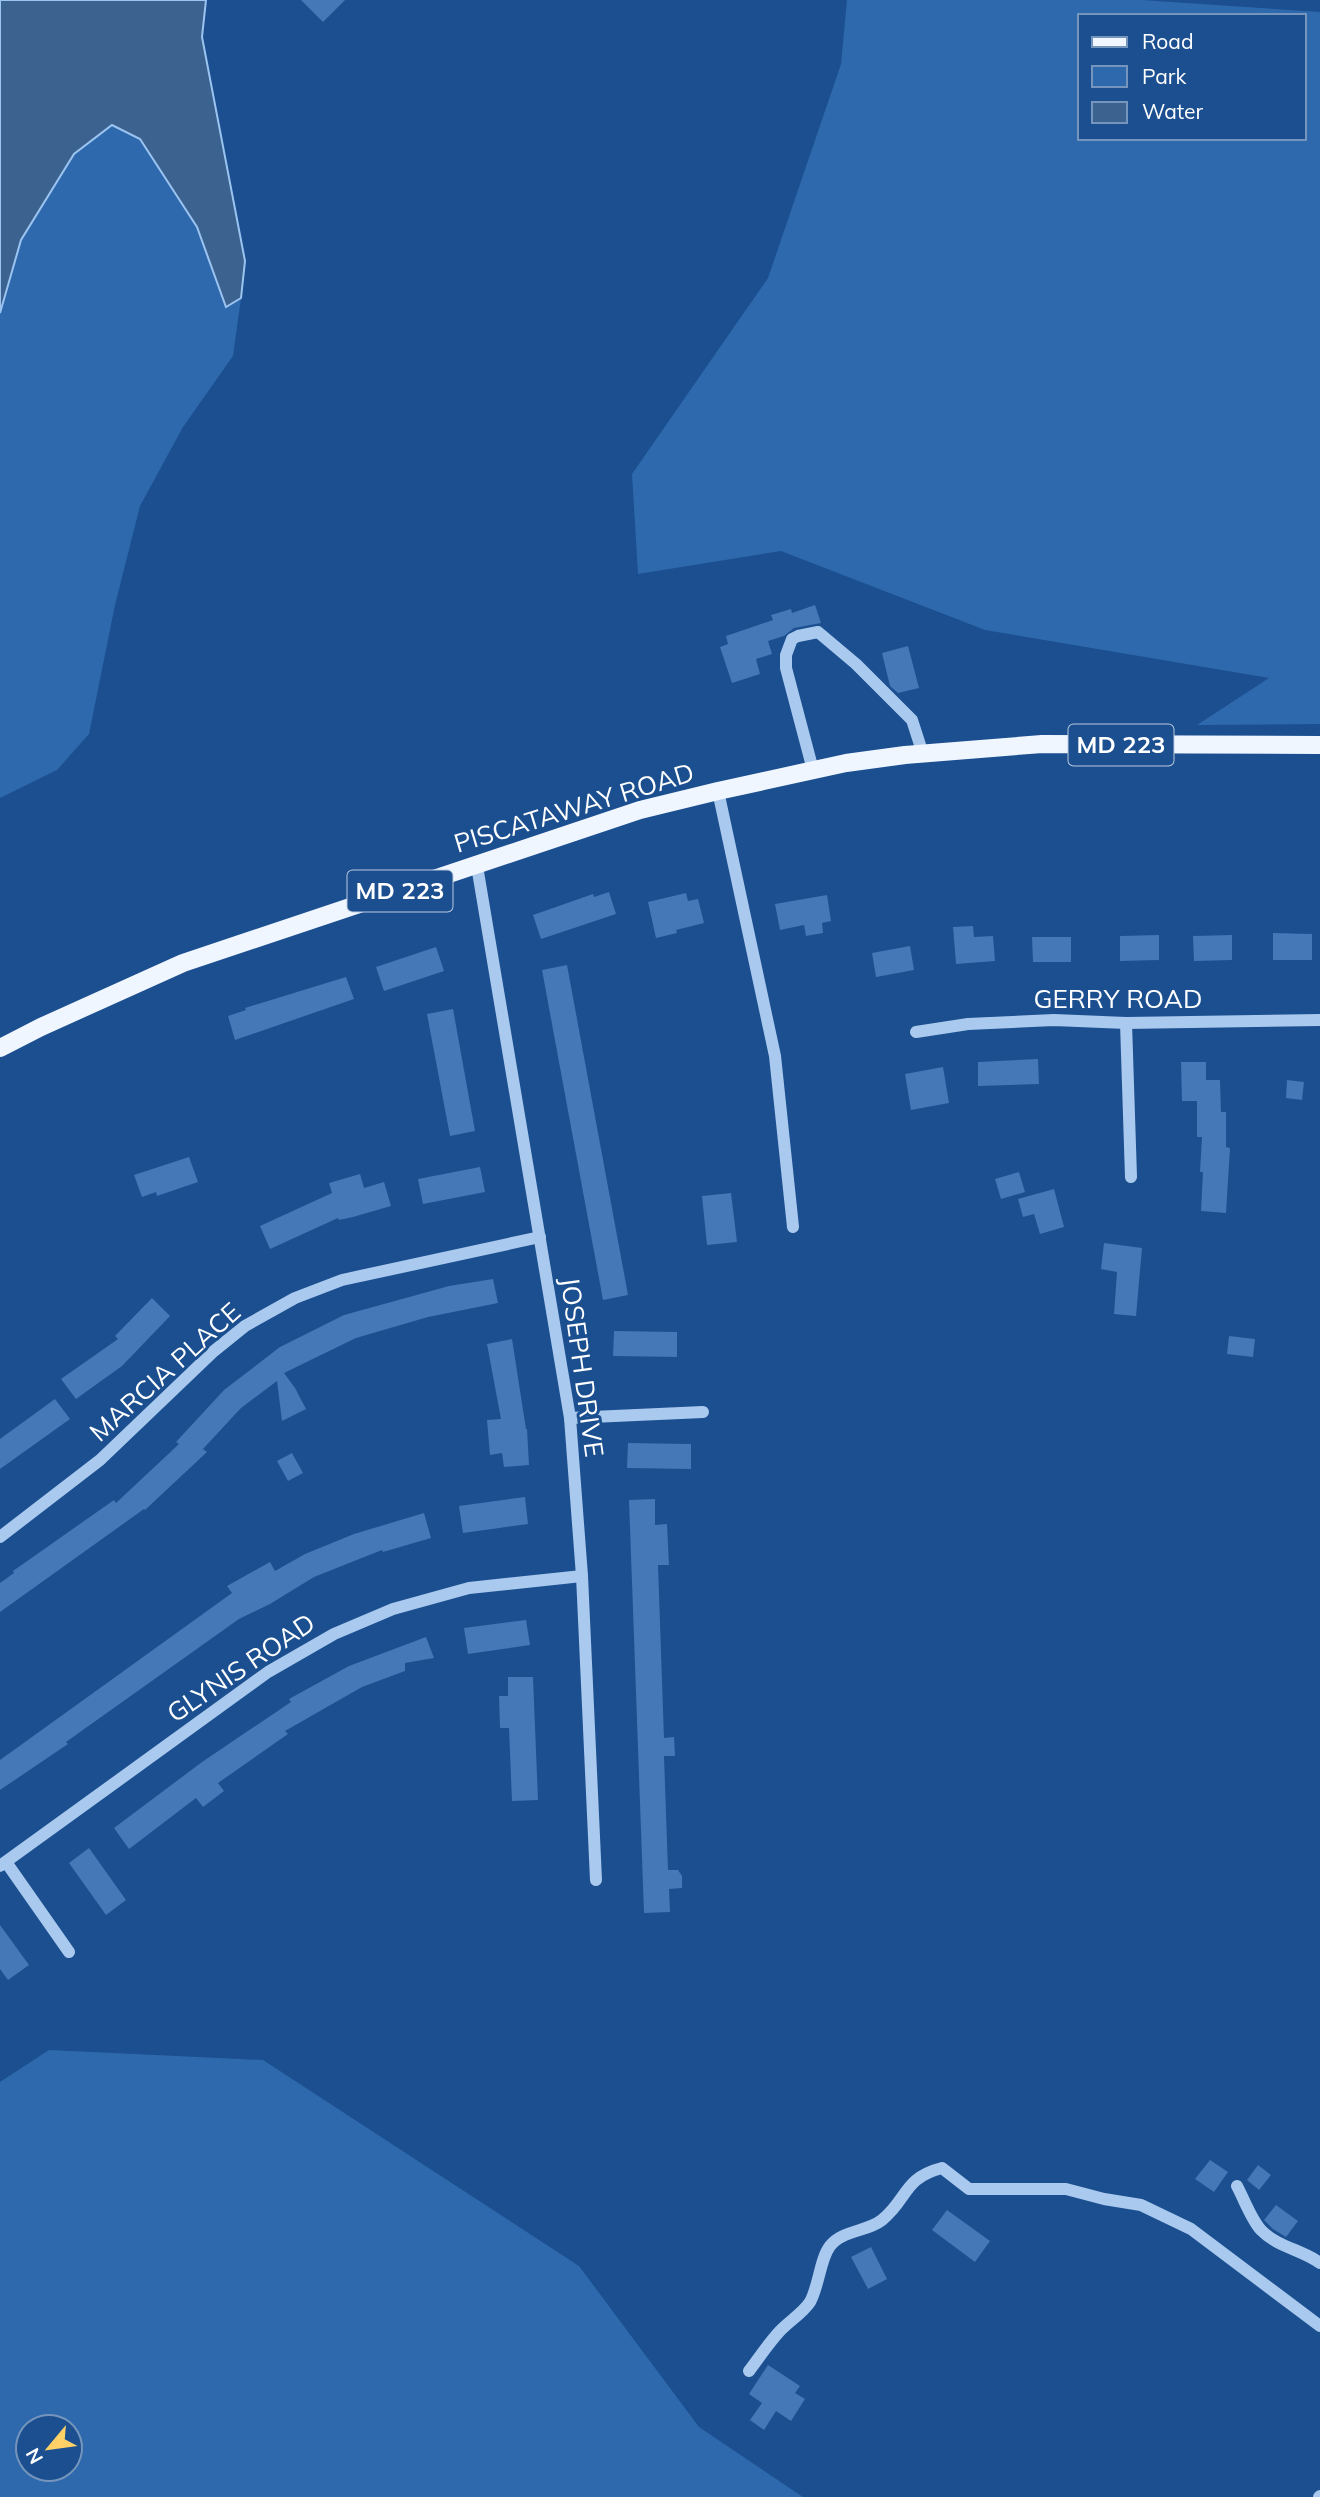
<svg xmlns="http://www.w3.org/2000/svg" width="1320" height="2497" font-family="Mulish,sans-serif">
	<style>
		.green { fill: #2e69ad; fill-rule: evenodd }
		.water { fill: #3c6290; stroke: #9cc4f0; stroke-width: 2 }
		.building { fill: #4478b7 }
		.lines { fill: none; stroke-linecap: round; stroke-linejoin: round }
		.minor { stroke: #a9c9ee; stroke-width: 12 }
		.major { stroke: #f0f6ff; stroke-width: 18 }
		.labels { text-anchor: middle; stroke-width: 6; stroke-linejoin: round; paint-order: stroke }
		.shield { fill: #1b4f8f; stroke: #bbcadd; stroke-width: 2 }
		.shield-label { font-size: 24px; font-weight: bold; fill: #fff }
		.street-label { font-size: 26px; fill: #fff; stroke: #1b4f8f }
	</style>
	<rect width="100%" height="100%" fill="#1b4f8f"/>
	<g class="green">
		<path d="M847,0H1142L1320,12V724L1197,725L1269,678L985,630L781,551L638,574L632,474L768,278L841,64ZM1080,16H1304V138H1080Z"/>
		<path d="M112,125L140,139L197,227L226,306L241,298L233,356L183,427L140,506L115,605L89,734L57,770L0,798V313L21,240L74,154Z"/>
		<path d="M49,2050L263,2060L579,2266L699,2427L803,2497H0V2082ZM28,2427H70V2469H28Z"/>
	</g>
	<path class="water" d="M0,0H206L202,37L245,261L241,298L226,307L197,227L140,139L112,125L74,154L21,240L0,313Z"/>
	<g class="building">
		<path d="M301,0H345L323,22Z"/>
		<path d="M815,605L821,623L794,628L784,636L768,641L772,654L756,659L760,674L732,683L720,647L728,644L726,636L773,620L771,615L791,609L792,613Z"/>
		<path d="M908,646L919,688L898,693L890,686L882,653Z"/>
		<path d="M609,892L616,914L541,939L533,915L593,894L594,897Z"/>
		<path d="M686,893L688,901L698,899L704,923L676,930L677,933L656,938L648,902Z"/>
		<path d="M827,895L831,921L822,923L823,933L806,936L804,925L780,930L775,904Z"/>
		<path d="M973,926L974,937L993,936L995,961L956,964L953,927Z"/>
		<path d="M1273,933L1312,934V960H1273Z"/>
		<path d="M1159,935V960L1120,961V936Z"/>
		<path d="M1232,935V960L1194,961L1193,936Z"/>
		<path d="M1032,937H1071V962H1033Z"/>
		<path d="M910,946L914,970L876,977L872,953Z"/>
		<path d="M436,947L444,971L384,991L376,967Z"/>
		<path d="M567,965L628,1295L603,1300L542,970Z"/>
		<path d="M346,977L354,999L235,1040L228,1016L246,1010L245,1008Z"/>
		<path d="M453,1009L475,1131L450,1136L427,1014Z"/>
		<path d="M1038,1059L1039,1084L978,1086V1062Z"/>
		<path d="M1181,1062H1206V1080H1220L1221,1112H1226V1147L1230,1148L1226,1213L1201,1211L1203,1172H1200L1202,1137H1197V1101H1182Z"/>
		<path d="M943,1067L949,1103L911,1110L905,1074Z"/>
		<path d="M1287,1080L1304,1082L1302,1100L1286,1098Z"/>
		<path d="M189,1157L198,1182L157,1196L156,1192L142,1197L134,1175Z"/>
		<path d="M480,1167L485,1192L423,1204L418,1179Z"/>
		<path d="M1019,1172L1025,1192L1001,1199L995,1179Z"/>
		<path d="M360,1174L364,1188L384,1182L391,1206L353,1217L339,1220L338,1218L270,1249L260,1226L332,1193L329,1183Z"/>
		<path d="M1054,1189L1064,1227L1040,1234L1034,1214L1023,1217L1018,1199Z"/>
		<path d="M731,1193L737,1242L707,1245L702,1196Z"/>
		<path d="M1104,1243L1142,1248L1136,1316L1114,1314L1117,1272L1101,1269Z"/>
		<path d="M493,1279L498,1303L428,1317L356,1338L284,1373L295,1388L306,1409L282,1421L277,1381L241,1408L203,1449L207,1452L145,1510L144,1509L0,1612V1583L14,1573L13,1571L114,1500L116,1503L179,1444L176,1442L224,1390L280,1347L344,1315L449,1286Z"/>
		<path d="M152,1298L170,1316L122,1366L76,1399L61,1379L118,1339L115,1336Z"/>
		<path d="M614,1331L677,1332V1357L613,1356Z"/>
		<path d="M1229,1336L1255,1339L1253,1357L1227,1354Z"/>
		<path d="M512,1339L526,1429H527L529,1465L504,1467L502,1453L490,1455L487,1420L501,1419L487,1344Z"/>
		<path d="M55,1399L70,1419L0,1469V1439Z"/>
		<path d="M628,1443L691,1444V1469L627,1468Z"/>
		<path d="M292,1453L303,1473L288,1481L277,1461Z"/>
		<path d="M525,1497L528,1524L463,1533L459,1506Z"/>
		<path d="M655,1499V1525L667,1524L669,1565H658L664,1738L674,1737L675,1756H664L668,1870H678L682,1876V1888L669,1889L670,1912L644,1913L629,1500Z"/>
		<path d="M424,1513L431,1538L383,1552L382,1550L314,1577L270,1604L239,1619L66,1742L68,1744L0,1790V1760L232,1593L227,1586L270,1562L275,1571L305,1554L354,1534Z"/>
		<path d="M526,1620L530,1645L468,1654L464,1628Z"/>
		<path d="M426,1637L434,1658L405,1663V1671L362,1687L285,1731L288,1734L218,1783L224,1791L203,1807L196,1798L129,1849L114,1828L202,1762L291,1702L289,1699L349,1666Z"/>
		<path d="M508,1677H533L538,1800L512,1801L509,1728H500L499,1696H508Z"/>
		<path d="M89,1848L126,1900L106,1915L69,1863Z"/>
		<path d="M0,1925L29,1965L8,1980L0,1969Z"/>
		<path d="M1210,2160L1228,2172L1214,2192L1195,2179Z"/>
		<path d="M1258,2165L1271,2175L1259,2190L1247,2180Z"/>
		<path d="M1276,2205L1298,2221L1286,2237L1273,2229L1264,2220Z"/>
		<path d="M947,2210L990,2241L975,2262L932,2230Z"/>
		<path d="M871,2247L887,2279L868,2289L851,2257Z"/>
		<path d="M768,2365L800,2386L795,2393L805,2399L791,2421L776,2411L764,2430L750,2420L762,2403L749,2394Z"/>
	</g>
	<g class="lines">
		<g class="minor">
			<path d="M813,770L786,668V655L792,639L798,636L818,632L856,664L912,720L923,754"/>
			<path d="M718,791L775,1056L793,1227"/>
			<path d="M477,866L570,1418L582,1576L596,1880"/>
			<path d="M1126,1023L1131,1177"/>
			<path d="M916,1032L968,1024L1054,1020L1126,1023L1320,1020"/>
			<path d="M570,1418L703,1412"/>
			<path d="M0,1537L100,1460L214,1351L245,1326L295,1298L342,1280L540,1237"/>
			<path d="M6,1862L69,1952"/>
			<path d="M0,1866L268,1672L334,1634L393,1609L469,1588L582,1576"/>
			<path d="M1237,2186C1244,2199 1251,2219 1261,2230C1277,2247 1303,2250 1320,2263"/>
			<path d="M749,2371C759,2358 768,2344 779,2332C788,2322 803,2313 810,2302C819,2286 820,2259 830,2246C842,2230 867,2232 882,2220C908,2199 903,2178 942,2168L969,2189H1066L1104,2199L1141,2205L1191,2229L1320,2326"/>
			<path d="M1319,2497L1320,2496"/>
		</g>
		<path class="major" d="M0,1048L41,1027L183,963L640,810L718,791L846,763L905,755L1042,744L1320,745"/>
	</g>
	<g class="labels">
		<g class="shield">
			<rect x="1068.5" y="724.5" width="105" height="41" rx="5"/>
			<rect x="347.5" y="870.5" width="105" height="41" rx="5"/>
		</g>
		<g class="shield-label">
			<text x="1121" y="753">MD 223</text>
			<text x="400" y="899">MD 223</text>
		</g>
		<g class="street-label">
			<text transform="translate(574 808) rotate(-17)" y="9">PISCATAWAY ROAD</text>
			<text x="1118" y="1008">GERRY ROAD</text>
			<text transform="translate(582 1367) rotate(82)" y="9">JOSEPH DRIVE</text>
			<text transform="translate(165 1372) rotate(-42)" y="9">MARCIA PLACE</text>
			<text transform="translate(241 1668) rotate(-34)" y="9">GLYNIS ROAD</text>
		</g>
	</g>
	<rect x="1078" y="14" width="228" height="126" fill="#1b4f8f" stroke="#7695bc" stroke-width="2"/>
	<rect x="1092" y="37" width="35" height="10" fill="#f0f6ff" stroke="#7695bc" stroke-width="2"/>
	<text x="1142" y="49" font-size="21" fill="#ffffff">Road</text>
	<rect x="1092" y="66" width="35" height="21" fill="#2e69ad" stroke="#7695bc" stroke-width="2"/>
	<text x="1142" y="84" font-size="21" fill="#ffffff">Park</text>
	<rect x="1092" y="102" width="35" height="21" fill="#3c6290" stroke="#7695bc" stroke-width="2"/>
	<text x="1142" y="119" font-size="21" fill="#ffffff">Water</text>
	<g transform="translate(49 2448) rotate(241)"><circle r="33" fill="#1b4f8f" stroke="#7695bc" stroke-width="2"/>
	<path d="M0-5L12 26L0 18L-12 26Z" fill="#ffd166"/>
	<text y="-10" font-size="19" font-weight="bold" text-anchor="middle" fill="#ffffff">N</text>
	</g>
</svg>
